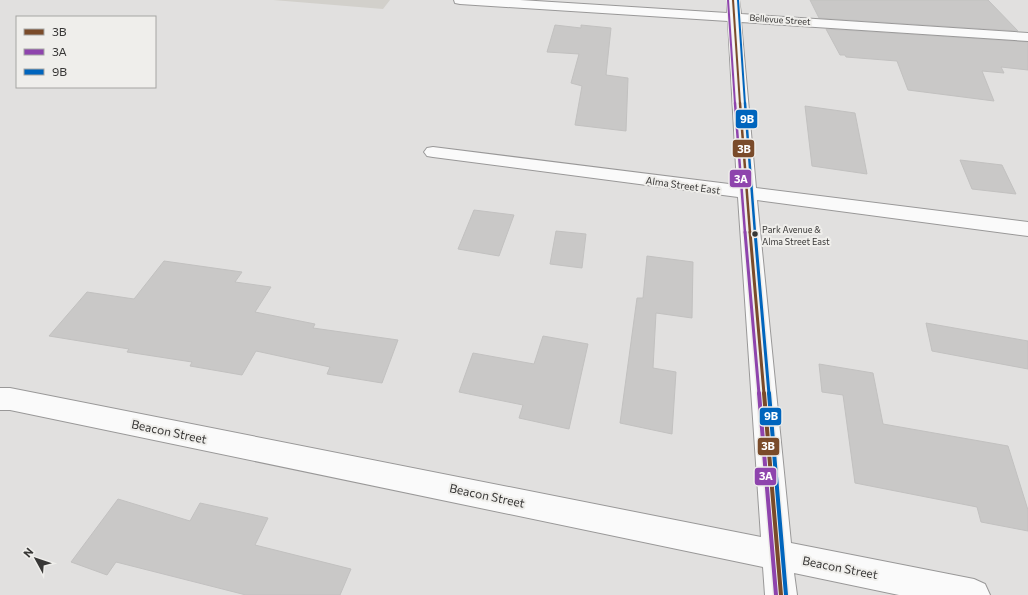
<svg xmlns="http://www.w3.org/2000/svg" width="1028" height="595" font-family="Commissioner,sans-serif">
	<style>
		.built { fill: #d2d0cb }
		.building { fill: #c9c8c7; stroke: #c2c1c0 }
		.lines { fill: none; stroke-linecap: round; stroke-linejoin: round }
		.street-casing { stroke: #999898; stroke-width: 2 }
		.street { fill: #fafafa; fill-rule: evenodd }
		.bus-1-far3-casing { stroke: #efeeeb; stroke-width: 4 }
		.bus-1-far2-casing { stroke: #efeeeb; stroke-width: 5 }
		.bus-1-far1-casing { stroke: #efeeeb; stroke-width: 6 }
		.bus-1-casing { stroke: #efeeeb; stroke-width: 7 }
		.bus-2-far3-casing { stroke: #efeeeb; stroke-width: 4 }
		.bus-2-far2-casing { stroke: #efeeeb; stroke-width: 5 }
		.bus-2-far1-casing { stroke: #efeeeb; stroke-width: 6 }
		.bus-2-casing { stroke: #efeeeb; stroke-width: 7 }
		.bus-3-far3-casing { stroke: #efeeeb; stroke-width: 4 }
		.bus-3-far2-casing { stroke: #efeeeb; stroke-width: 5 }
		.bus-3-far1-casing { stroke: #efeeeb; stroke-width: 6 }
		.bus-3-casing { stroke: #efeeeb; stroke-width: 7 }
		.bus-1-far3 { stroke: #7a4b2a; stroke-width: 2 }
		.bus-1-far2 { stroke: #7a4b2a; stroke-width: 2.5 }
		.bus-1-far1 { stroke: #7a4b2a; stroke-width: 3 }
		.bus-1 { stroke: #7a4b2a; stroke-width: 4 }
		.bus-2-far3 { stroke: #8e44ad; stroke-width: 2 }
		.bus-2-far2 { stroke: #8e44ad; stroke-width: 2.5 }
		.bus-2-far1 { stroke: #8e44ad; stroke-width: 3 }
		.bus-2 { stroke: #8e44ad; stroke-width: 4 }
		.bus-3-far3 { stroke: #0065bd; stroke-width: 2 }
		.bus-3-far2 { stroke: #0065bd; stroke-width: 2.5 }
		.bus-3-far1 { stroke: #0065bd; stroke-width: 3 }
		.bus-3 { stroke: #0065bd; stroke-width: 4 }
		.bus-dot { fill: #383736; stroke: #efeeeb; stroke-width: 1.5 }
		.labels { text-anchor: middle; stroke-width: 4; stroke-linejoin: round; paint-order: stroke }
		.far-street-label { font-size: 9px; fill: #383736; stroke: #efeeeb }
		.bus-label { font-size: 9px; fill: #383736; stroke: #efeeeb; text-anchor: start }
		.street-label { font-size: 10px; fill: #383736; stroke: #efeeeb }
		.near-street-label { font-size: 12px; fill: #383736; stroke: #efeeeb }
		.line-badge { stroke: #efeeeb; stroke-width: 1.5 }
		.badge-label { font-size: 11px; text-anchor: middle; font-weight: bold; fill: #fff }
	</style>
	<rect width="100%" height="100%" fill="#e1e0df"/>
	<path class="built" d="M273,0H390L383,9Z"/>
	<g class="building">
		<path d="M810,0H988L1018,31L819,18Z"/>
		<path d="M555,25L581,28V25L611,28L606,75L628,78L626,131L575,125L582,86L571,83L579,54L547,52Z"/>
		<path d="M826,29L1028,42V70L1001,67L1004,73L982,71L994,101L908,90L897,61L846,57L845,55H840Z"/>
		<path d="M805,106L855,113L867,174L812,166Z"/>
		<path d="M960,160L1002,165L1016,194L972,189Z"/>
		<path d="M474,210L514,215L499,256L458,249Z"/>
		<path d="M556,231L586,234L582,268L550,264Z"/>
		<path d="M647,256L693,262L692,318L656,313L653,368L676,372L672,434L620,423L637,298H643Z"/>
		<path d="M164,261L242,272L235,282L271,287L255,312L315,324L313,328L398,340L382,383L327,374L330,367L256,351L242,375L190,366L192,362L127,352L129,349L49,336L87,292L134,299Z"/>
		<path d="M926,323L1028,341V369L932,351Z"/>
		<path d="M543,336L588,344L569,429L519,418L523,405L459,392L473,353L534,364Z"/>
		<path d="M819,364L873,373L883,424L1008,446L1028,510V531L981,522L977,507L855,483L843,395L822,392Z"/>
		<path d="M118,499L190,521L200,503L268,518L255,545L351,569L340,595H246L116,562L107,575L71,562Z"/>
	</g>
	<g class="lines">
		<g class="street-casing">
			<path id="street" d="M454,0H520L727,13V0H739L741,14L1028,33V41L741,22L756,188L1028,222V236L757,200L791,543L974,579L985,584L990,595H899L794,573L797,595H765L763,567L10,410H0V388H10L761,537L738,197L433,157L427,156L424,152L427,148L433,147L737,185L728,21L460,4L455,3Z"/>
		</g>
		<use href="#street" class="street"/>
		<g class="bus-1-far3-casing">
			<path id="bus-1-far3" d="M733,0L740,104"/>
		</g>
		<g class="bus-1-far2-casing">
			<path id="bus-1-far2" d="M740,103L750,233"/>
		</g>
		<g class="bus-1-far1-casing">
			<path id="bus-1-far1" d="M750,232L764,394"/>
		</g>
		<g class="bus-1-casing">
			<path id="bus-1" d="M764,393L781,595"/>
		</g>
		<g class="bus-2-far3-casing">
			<path id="bus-2-far3" d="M728,0L735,104"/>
		</g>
		<g class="bus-2-far2-casing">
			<path id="bus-2-far2" d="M735,103L745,233"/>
		</g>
		<g class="bus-2-far1-casing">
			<path id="bus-2-far1" d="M745,232L759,394"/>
		</g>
		<g class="bus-2-casing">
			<path id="bus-2" d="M759,393L776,595"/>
		</g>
		<g class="bus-3-far3-casing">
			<path id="bus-3-far3" d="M738,0L745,104"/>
		</g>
		<g class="bus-3-far2-casing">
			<path id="bus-3-far2" d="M745,103L755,233"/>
		</g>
		<g class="bus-3-far1-casing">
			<path id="bus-3-far1" d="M755,232L769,394"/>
		</g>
		<g class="bus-3-casing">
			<path id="bus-3" d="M769,393L786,595"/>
		</g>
		<use href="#bus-1-far3" class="bus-1-far3"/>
		<use href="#bus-1-far2" class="bus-1-far2"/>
		<use href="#bus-1-far1" class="bus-1-far1"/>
		<use href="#bus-1" class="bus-1"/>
		<use href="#bus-2-far3" class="bus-2-far3"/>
		<use href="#bus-2-far2" class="bus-2-far2"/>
		<use href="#bus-2-far1" class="bus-2-far1"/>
		<use href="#bus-2" class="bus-2"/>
		<use href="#bus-3-far3" class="bus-3-far3"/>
		<use href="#bus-3-far2" class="bus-3-far2"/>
		<use href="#bus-3-far1" class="bus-3-far1"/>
		<use href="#bus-3" class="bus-3"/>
	</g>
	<circle class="bus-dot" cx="755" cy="234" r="3.5"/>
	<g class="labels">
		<g class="far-street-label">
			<text transform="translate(780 20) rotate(4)" y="3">Bellevue Street</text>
		</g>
		<g class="bus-label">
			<text x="762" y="233">Park Avenue &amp;<tspan x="762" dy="12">Alma Street East</tspan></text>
		</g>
		<g class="street-label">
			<text transform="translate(683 185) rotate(8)" y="4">Alma Street East</text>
		</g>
		<g class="near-street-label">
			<text transform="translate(169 432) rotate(12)" y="4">Beacon Street</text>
			<text transform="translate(487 496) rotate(12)" y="4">Beacon Street</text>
			<text transform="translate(840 568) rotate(11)" y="4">Beacon Street</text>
		</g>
	</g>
	<g class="line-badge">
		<rect x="735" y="109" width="23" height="20" rx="4" fill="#0065bd"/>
		<rect x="732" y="139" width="23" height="19" rx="4" fill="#7a4b2a"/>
		<rect x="729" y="169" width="23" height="19" rx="4" fill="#8e44ad"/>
		<rect x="759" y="407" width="23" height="19" rx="4" fill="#0065bd"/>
		<rect x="757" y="437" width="23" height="19" rx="4" fill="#7a4b2a"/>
		<rect x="754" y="467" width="23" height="19" rx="4" fill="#8e44ad"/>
	</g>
	<g class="badge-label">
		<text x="747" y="123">9B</text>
		<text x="744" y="153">3B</text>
		<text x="741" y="183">3A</text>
		<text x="771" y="420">9B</text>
		<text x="768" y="450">3B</text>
		<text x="766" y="480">3A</text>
	</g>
	<rect x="16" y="16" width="140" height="72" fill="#efeeeb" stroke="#a6a5a3"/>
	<rect x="24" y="29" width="20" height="6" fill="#7a4b2a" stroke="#a6a5a3"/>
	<text x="52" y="36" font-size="12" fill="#383736">3B</text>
	<rect x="24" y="49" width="20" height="6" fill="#8e44ad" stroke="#a6a5a3"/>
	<text x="52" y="56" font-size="12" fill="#383736">3A</text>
	<rect x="24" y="69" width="20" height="6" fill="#0065bd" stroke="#a6a5a3"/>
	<text x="52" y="76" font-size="12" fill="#383736">9B</text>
	<g transform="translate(36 559) rotate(310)" stroke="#efeeeb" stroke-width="3" paint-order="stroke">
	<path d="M0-3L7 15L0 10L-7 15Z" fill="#383736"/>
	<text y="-6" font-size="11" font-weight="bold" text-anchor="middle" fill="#383736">N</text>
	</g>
</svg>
